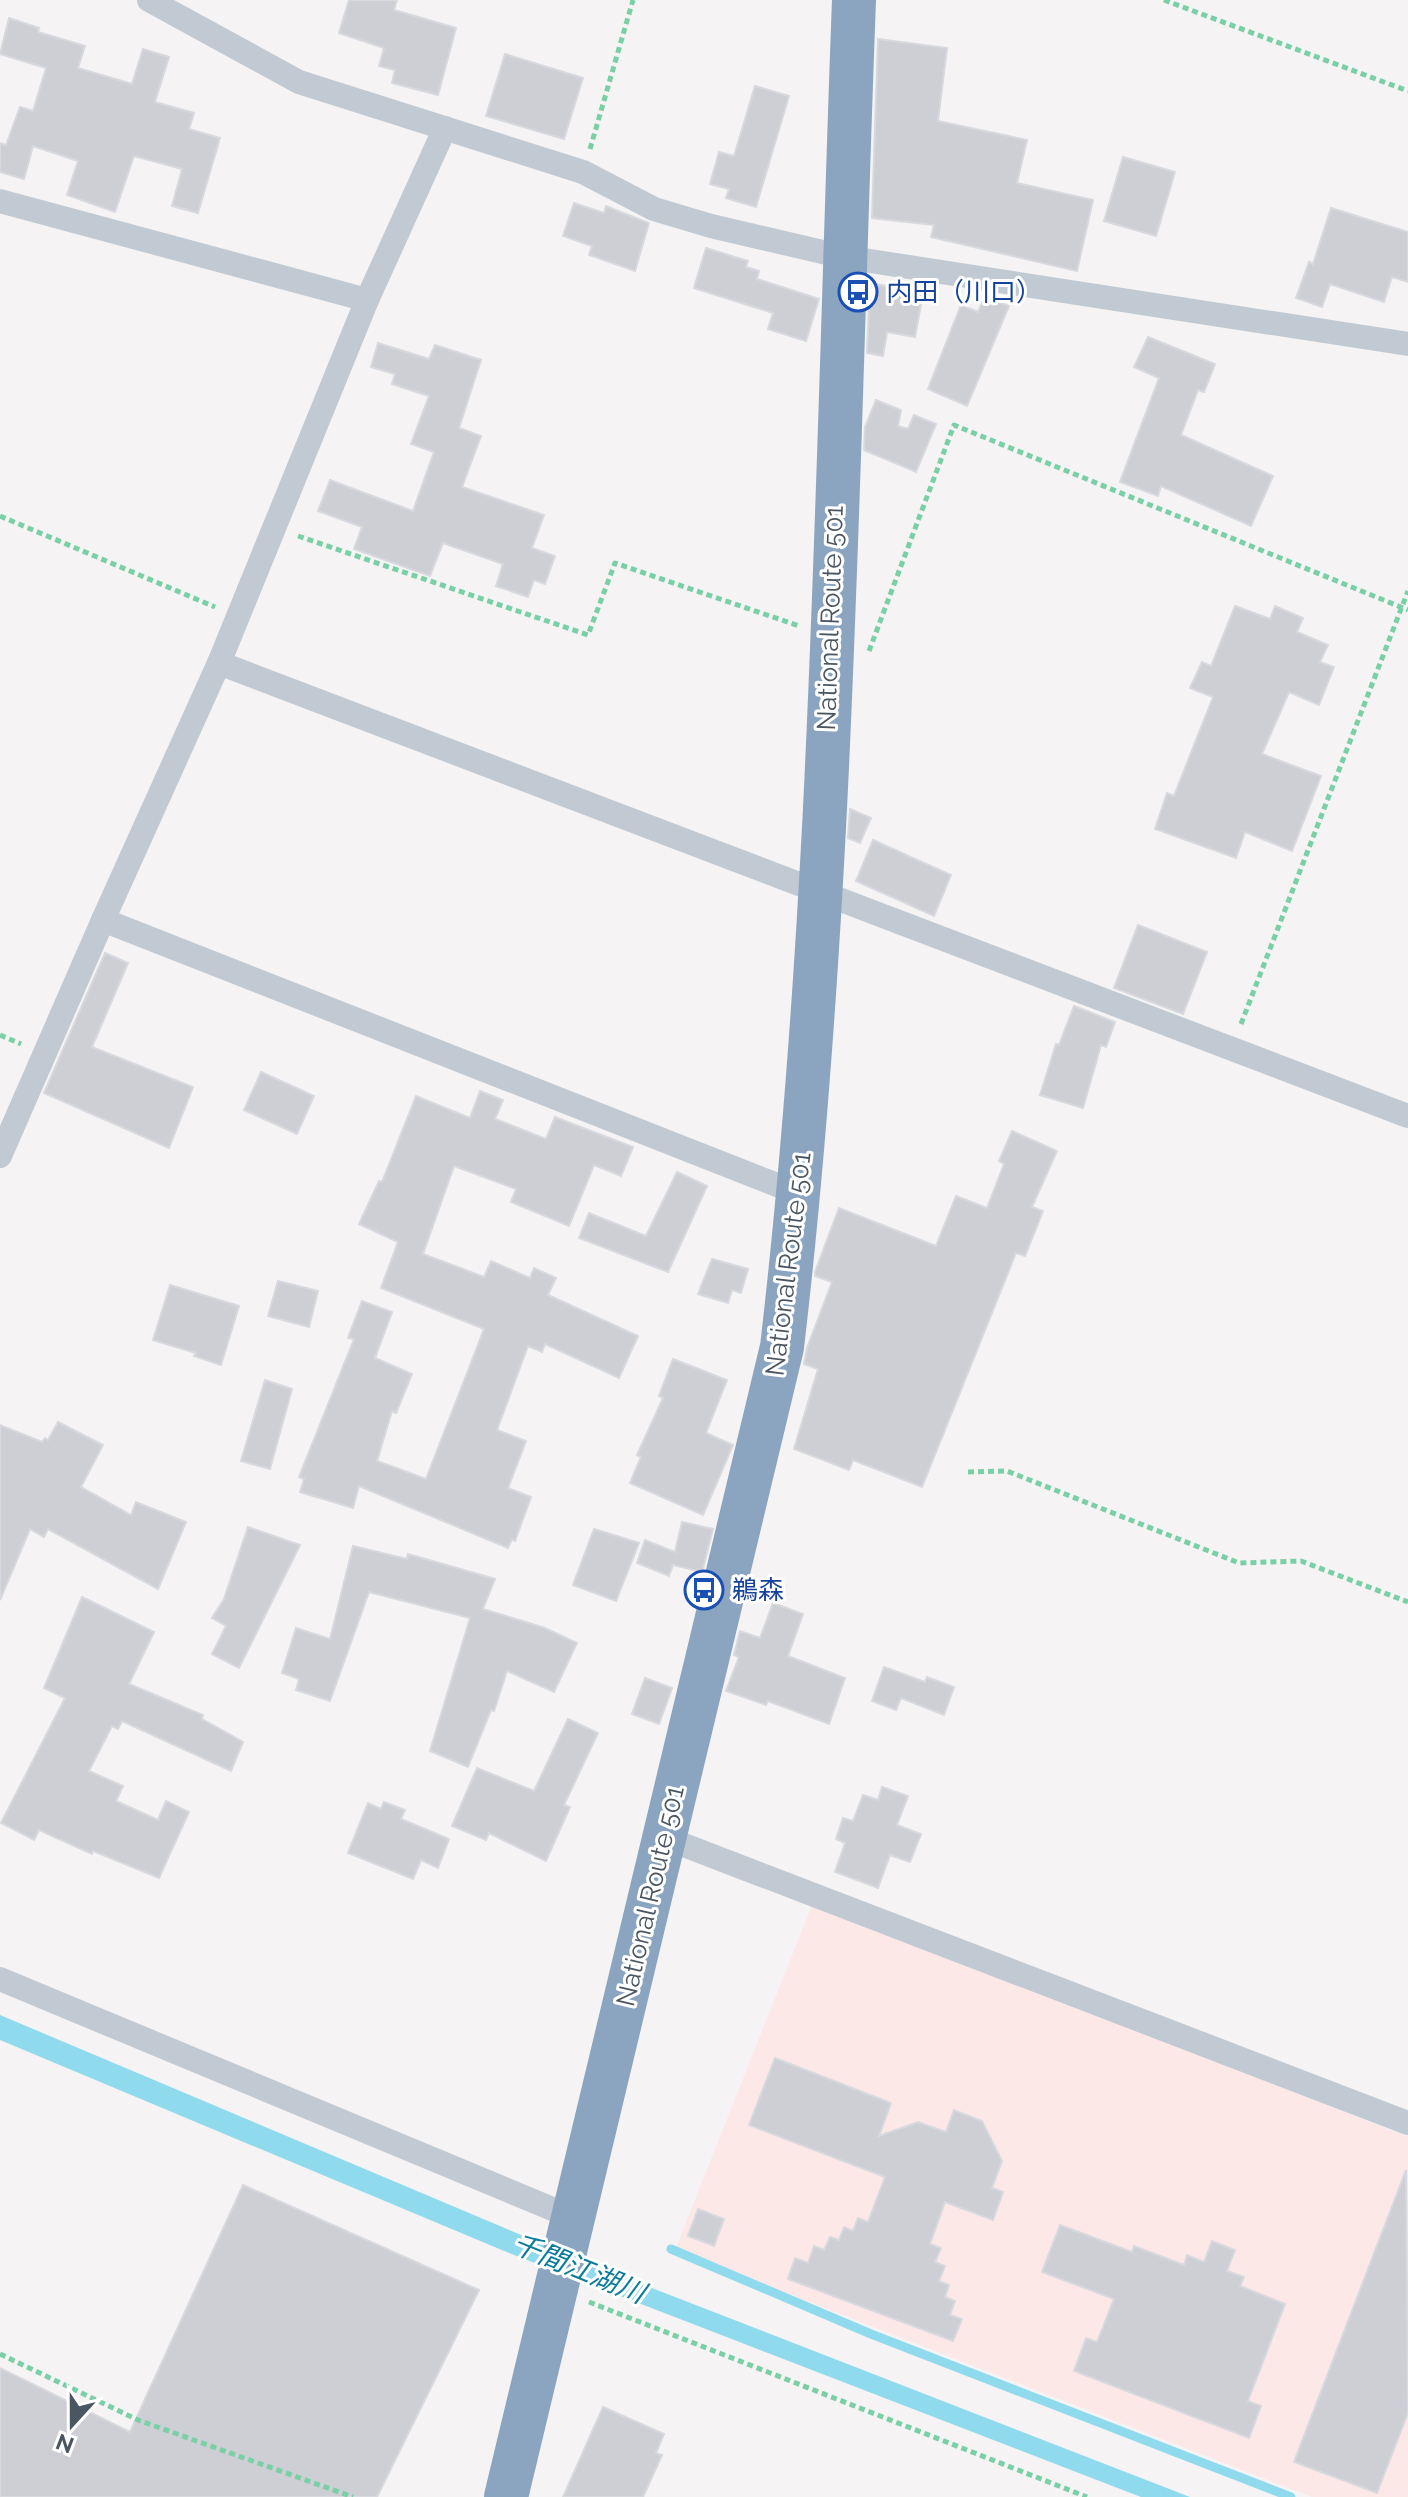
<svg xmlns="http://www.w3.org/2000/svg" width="1408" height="2497" font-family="Raleway,'Noto Sans JP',sans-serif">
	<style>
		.medical { fill: #fce8e6 }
		.water { fill: #90daee }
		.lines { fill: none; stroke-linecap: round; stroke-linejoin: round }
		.stream { stroke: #90daee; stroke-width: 9 }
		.building { fill: #cdcfd5; stroke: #d7d9de; stroke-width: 2 }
		.path { stroke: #7ad0a6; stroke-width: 5; stroke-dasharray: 6 4; stroke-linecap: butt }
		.street { stroke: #c1cad2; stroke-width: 24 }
		.highway { stroke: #8ba5c1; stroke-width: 44 }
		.labels { text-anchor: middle; stroke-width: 6; stroke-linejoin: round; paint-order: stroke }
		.transit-label { font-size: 26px; fill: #164399; stroke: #fff; text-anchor: start }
		.street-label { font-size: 26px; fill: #4a5661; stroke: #fff }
		.water-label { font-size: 28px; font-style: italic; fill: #0c7c9b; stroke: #fff }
	</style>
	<rect width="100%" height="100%" fill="#f5f3f3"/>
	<path class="medical" d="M813,1903L1408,2137V2497H1312L675,2250Z"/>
	<path class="water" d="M0,2015L590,2264L1190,2497H1141L509,2253L0,2040Z"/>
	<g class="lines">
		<path class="stream" d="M671,2249L871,2334L1291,2497"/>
	</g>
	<g class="building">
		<path d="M349,0H397L394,10L456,28L438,95L392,83L395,70L379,66L384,48L339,33Z"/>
		<path d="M9,18L39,28L38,32L85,46L78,68L132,84L143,49L169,57L155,102L194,113L189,129L220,138L198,213L172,206L182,169L134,156L115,212L67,195L78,161L33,146L24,179L0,172V143L6,145L20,107L33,111L46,68L0,54Z"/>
		<path d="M878,39L947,48L938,121L1027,140L1017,183L1093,200L1077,271L931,237L934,225L872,218Z"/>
		<path d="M505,54L583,78L564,139L486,116Z"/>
		<path d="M755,86L789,96L756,207L726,198L729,189L710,184L719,152L734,156Z"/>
		<path d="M1123,157L1175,172L1156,236L1104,221Z"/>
		<path d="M574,203L604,213L606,206L649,223L635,271L589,255L592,246L563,236Z"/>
		<path d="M1331,208L1408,232V282L1392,277L1384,302L1330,284L1322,307L1296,298L1309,262L1313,264Z"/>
		<path d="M706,248L748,261L746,267L759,271L757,279L819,299L806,341L768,329L773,313L694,288Z"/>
		<path d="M870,283L923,293L915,337L887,332L883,356L867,353Z"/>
		<path d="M985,296L1009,306L967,406L928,389L961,305L978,312Z"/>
		<path d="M1148,337L1215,364L1204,392L1198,390L1181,435L1273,476L1251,526L1161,486L1158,496L1120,482L1159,378L1134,367Z"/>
		<path d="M378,343L429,359L435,345L481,360L459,428L481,436L462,487L544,515L532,548L555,556L545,584L534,580L528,597L496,586L503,564L443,543L430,576L354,549L362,527L318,511L330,480L413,511L434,452L411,444L429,396L392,384L395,374L371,367Z"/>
		<path d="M876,400L901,410L898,426L908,429L914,415L936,424L916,472L864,450L865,427Z"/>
		<path d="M1235,606L1270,619L1275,606L1303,618L1297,632L1328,645L1320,662L1334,667L1319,705L1289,692L1262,754L1321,776L1292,851L1245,832L1236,858L1155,829L1167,793L1174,796L1213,697L1190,688L1202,662L1211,666Z"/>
		<path d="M850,809L871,818L860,843L848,838Z"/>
		<path d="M873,840L951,875L934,916L856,881Z"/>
		<path d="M1138,925L1207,952L1183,1014L1114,988Z"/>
		<path d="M105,953L128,963L92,1047L193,1087L169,1148L44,1093Z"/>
		<path d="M1074,1006L1115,1022L1106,1047L1101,1045L1083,1108L1040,1095L1056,1044L1059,1045Z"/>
		<path d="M261,1072L314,1096L297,1134L244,1110Z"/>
		<path d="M480,1091L503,1100L495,1119L546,1139L555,1117L633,1147L621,1176L594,1165L569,1226L511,1202L516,1189L454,1166L423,1254L484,1277L491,1261L530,1278L534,1268L556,1278L548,1295L638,1336L619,1378L545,1344L542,1352L528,1346L497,1430L526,1441L508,1488L531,1497L515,1541L512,1539L508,1548L359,1486L353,1508L300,1492L304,1479L299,1477L354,1339L348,1338L362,1301L392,1312L375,1358L412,1374L396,1413L392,1411L377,1461L426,1479L484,1329L381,1288L398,1242L359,1224L379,1181L382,1182L416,1096L470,1118Z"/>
		<path d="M1012,1131L1057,1151L1032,1207L1043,1211L1025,1256L1016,1253L922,1487L853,1460L849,1470L794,1449L818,1369L804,1364L807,1348L832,1282L815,1276V1272L839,1208L936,1246L956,1196L987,1208L1004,1164L999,1161Z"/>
		<path d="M677,1172L707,1186L668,1272L579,1238L589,1213L646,1236Z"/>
		<path d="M712,1259L748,1269L741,1293L732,1290L728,1303L698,1294Z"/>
		<path d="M278,1281L318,1291L309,1327L268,1316Z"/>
		<path d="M170,1285L239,1306L221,1365L194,1356L196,1353L153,1340Z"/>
		<path d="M673,1359L727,1380L706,1433L733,1445L703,1515L630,1483L641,1457L637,1455L663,1398L659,1396Z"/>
		<path d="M265,1380L292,1389L270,1469L241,1461Z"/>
		<path d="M58,1422L103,1445L81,1487L131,1515L136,1502L186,1522L158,1589L48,1529L44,1537L30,1529L0,1600V1425L42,1442L45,1438L48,1440Z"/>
		<path d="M682,1522L713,1529L702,1572L673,1565L669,1576L637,1563L645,1540L675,1552Z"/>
		<path d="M248,1527L300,1545L239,1668L212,1654L226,1626L212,1618L224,1599Z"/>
		<path d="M594,1529L639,1543L616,1601L573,1585Z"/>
		<path d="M353,1546L407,1559L408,1554L495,1579L483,1609L545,1628L577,1643L554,1692L507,1671L494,1711L491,1710L468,1767L430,1751L470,1618L369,1592L330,1701L296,1690L299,1679L282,1673L296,1628L330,1639Z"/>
		<path d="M82,1597L154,1632L129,1684L203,1715L202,1719L243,1742L231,1771L122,1721L118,1729L112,1726L89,1771L123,1786L116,1801L158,1820L166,1801L189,1812L159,1878L93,1851L92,1854L39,1830L34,1840L1,1823L65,1698L44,1688Z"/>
		<path d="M773,1603L803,1614L788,1656L845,1678L829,1724L768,1701L766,1705L726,1691L739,1657L734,1655L740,1631L760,1638Z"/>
		<path d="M884,1667L925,1682L927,1677L954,1687L944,1715L901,1698L896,1710L872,1701Z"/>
		<path d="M645,1678L672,1688L659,1724L632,1714Z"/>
		<path d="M568,1719L598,1733L564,1805L570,1807L546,1861L489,1833L486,1840L452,1826L477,1768L534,1791Z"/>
		<path d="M882,1787L908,1796L897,1825L921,1834L910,1862L890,1855L878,1888L835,1872L845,1843L836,1839L843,1818L853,1821L863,1795L878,1800Z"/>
		<path d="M384,1802L405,1810L401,1819L449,1839L438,1868L421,1860L413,1879L348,1853L368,1803L381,1809Z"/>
		<path d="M775,2058L891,2103L879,2136L918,2122L946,2132L954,2110L982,2121L1002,2161L992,2188L1003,2192L993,2220L945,2202L930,2244L941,2248L935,2262L945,2266L939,2281L949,2285L945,2297L955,2301L950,2315L962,2319L953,2341L788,2279L795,2258L808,2263L814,2246L824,2250L830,2237L839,2240L844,2227L853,2231L858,2218L868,2222L885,2177L749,2125Z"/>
		<path d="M1406,2170L1408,2413L1377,2493L1294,2462Z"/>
		<path d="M243,2185L479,2290L377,2497H0V2368L130,2432Z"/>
		<path d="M698,2209L724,2219L714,2246L688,2236Z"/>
		<path d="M1060,2225L1132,2252L1134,2246L1184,2265L1187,2255L1204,2262L1212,2241L1235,2250L1227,2271L1244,2277L1240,2286L1285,2304L1248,2401L1261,2406L1249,2438L1074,2371L1086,2338L1097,2342L1114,2299L1042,2272Z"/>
		<path d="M603,2407L664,2434L656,2453L662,2455L643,2497H563Z"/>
	</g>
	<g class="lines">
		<g class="path">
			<path d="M1164,0L1408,91"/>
			<path d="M590,149L633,0"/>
			<path d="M0,516L215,607"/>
			<path d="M298,536L588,635L615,563L799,626"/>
			<path d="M869,651L954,425L1408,610"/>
			<path d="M1241,1024L1408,591"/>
			<path d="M0,1035L21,1044"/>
			<path d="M968,1472L1007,1471L1239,1563L1301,1561L1408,1602"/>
			<path d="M589,2302L1087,2497"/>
			<path d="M0,2354L138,2420L353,2497"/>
		</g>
		<g class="street">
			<path d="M149,0L299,82L583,172L654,209L711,226L844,257L1408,344"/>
			<path d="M0,201L367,300"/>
			<path d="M219,663L1408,1116"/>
			<path d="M103,920L219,663L367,300L445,128"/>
			<path d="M0,1156L103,920L800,1194"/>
			<path d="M663,1837L1408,2123"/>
			<path d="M0,1979L574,2218"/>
		</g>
		<path class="highway" d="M506,2497L782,1347C834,903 837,447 854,0"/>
	</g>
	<defs>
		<g id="bus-ring" transform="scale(2)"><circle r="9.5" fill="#fff" stroke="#1a4fb4" stroke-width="1.5"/><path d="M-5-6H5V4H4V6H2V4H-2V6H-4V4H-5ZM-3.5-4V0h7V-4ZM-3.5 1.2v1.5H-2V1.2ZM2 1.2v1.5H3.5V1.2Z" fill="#1a4fb4"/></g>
	</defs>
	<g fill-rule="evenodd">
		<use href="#bus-ring" x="858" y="292"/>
		<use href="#bus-ring" x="704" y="1590"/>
	</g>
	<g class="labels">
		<g class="transit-label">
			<text x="886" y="301">内田（川口）</text>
			<text x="732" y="1599">鵜森</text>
		</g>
		<g class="street-label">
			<text transform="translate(830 618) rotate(-88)" y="9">National Route 501</text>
			<text transform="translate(788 1264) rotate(-83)" y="9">National Route 501</text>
			<text transform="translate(650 1896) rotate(-77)" y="9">National Route 501</text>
		</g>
		<g class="water-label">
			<text transform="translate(579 2268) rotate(22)" y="10">千間江湖川</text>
		</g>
	</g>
	<g transform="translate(72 2425) rotate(201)" stroke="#ffffff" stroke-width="6" paint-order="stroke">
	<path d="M0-6L14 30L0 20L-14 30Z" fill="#4a5661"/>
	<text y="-12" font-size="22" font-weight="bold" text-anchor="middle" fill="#4a5661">N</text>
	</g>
</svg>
